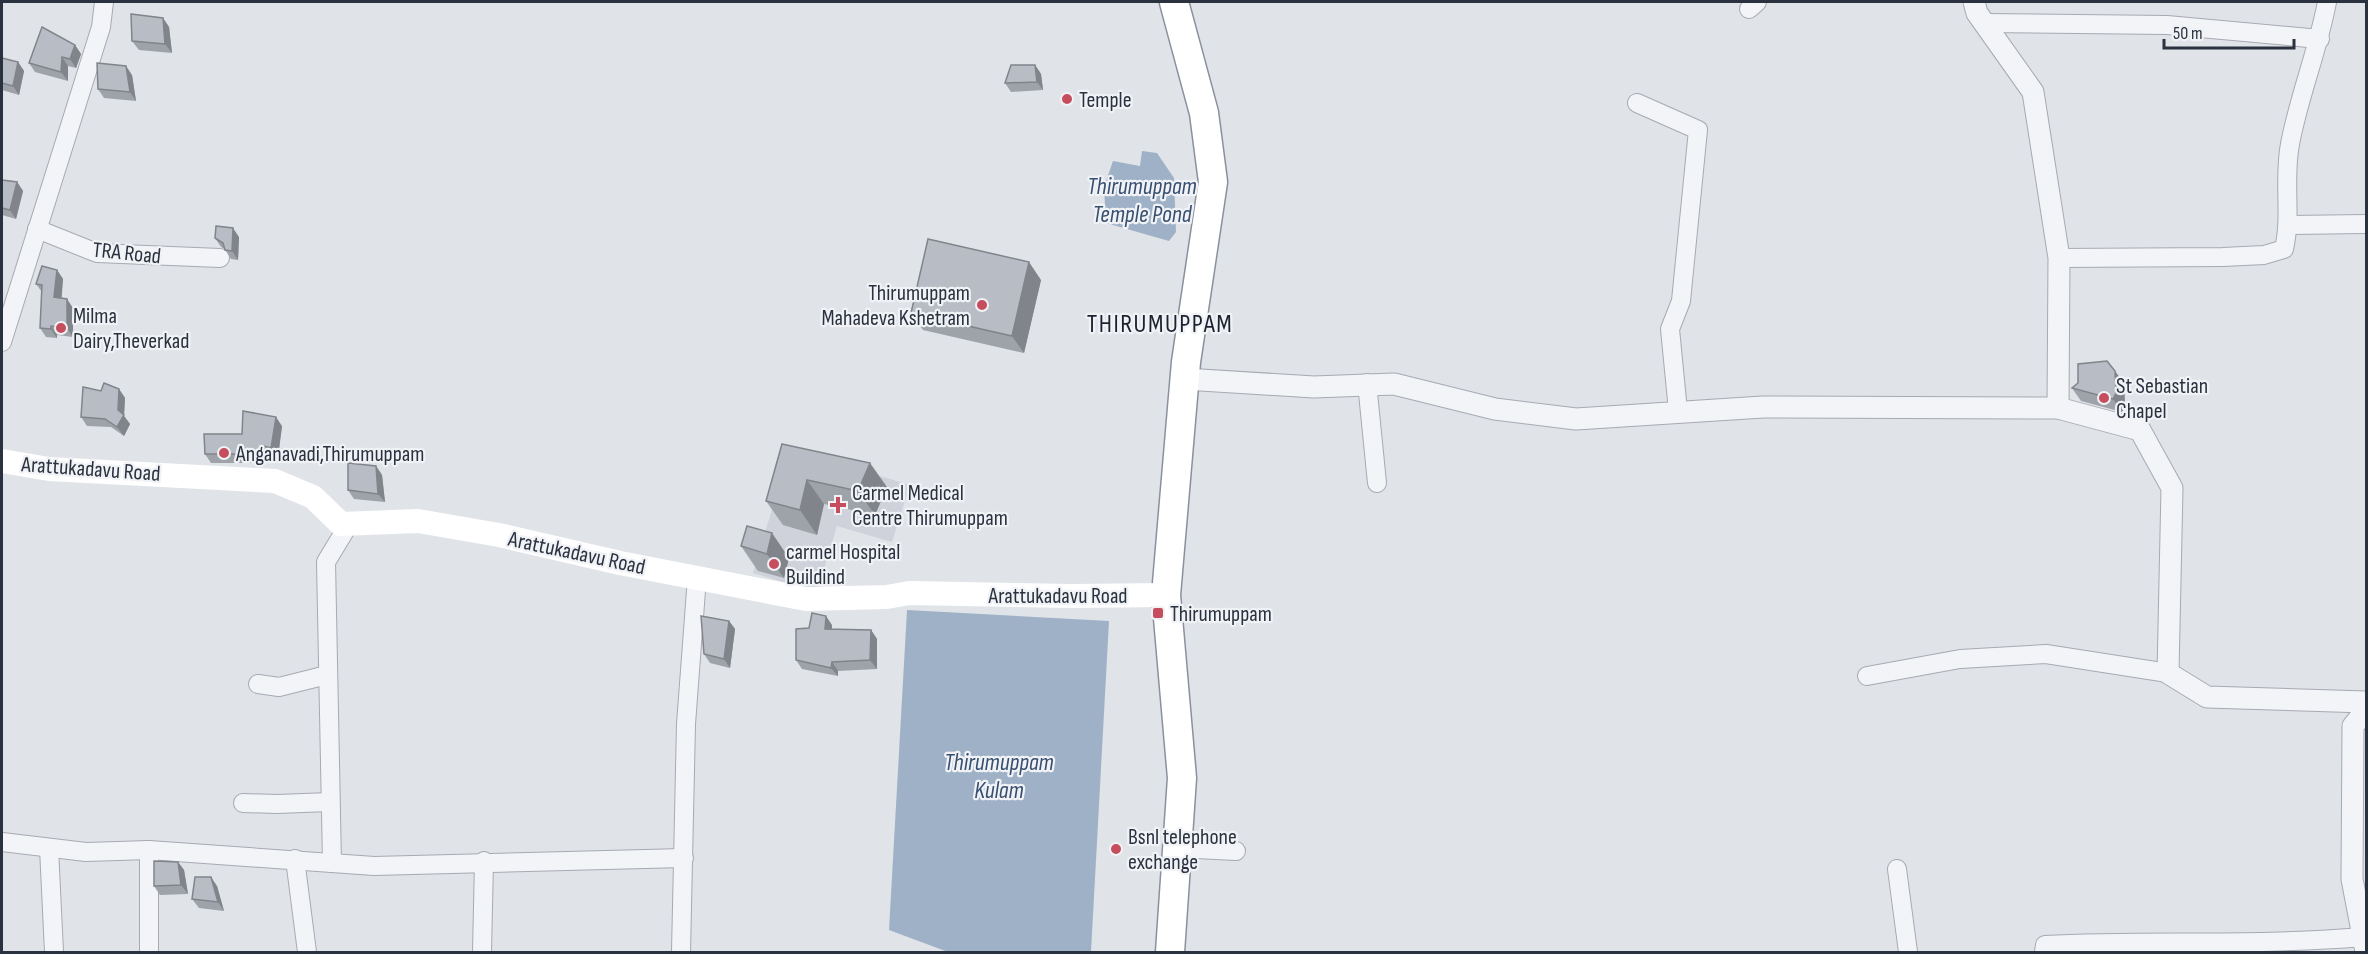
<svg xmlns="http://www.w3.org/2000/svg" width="2368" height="954" font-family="'Sofia Sans Condensed',sans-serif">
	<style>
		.built { fill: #cfd2da }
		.water { fill: #9eb1c6 }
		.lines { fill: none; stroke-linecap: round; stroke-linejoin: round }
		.minor-casing { stroke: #a6aab2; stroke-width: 20 }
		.tertiary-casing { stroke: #a6aab2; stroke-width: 23 }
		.trunk-casing { stroke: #89919e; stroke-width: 31 }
		.minor { stroke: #f3f4f7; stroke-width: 18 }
		.tertiary { stroke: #f3f4f7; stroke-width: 21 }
		.secondary { stroke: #fff; stroke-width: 24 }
		.trunk { stroke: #fff; stroke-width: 28 }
		.wall { fill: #9ea3a9 }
		.shaded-wall { fill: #81848a }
		.building { fill: #b8bdc5; stroke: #81848a; stroke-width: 1.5 }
		.poi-dot { fill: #c54d5d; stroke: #f0f2f6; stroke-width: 2 }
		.labels { text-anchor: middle; stroke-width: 4.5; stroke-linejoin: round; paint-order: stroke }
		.poi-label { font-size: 22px; fill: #2a313f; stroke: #f0f2f6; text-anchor: start }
		.street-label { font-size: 22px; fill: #2a313f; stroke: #f0f2f6 }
		.water-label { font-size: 24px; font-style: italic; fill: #374f70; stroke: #f0f2f6 }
		.quarter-label { font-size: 26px; letter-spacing: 1.5px; fill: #1c2230; stroke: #f0f2f6 }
	</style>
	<rect width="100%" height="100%" fill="#e0e3e8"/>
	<path class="built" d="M790,449L910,485L892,542L837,526L817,592L753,573Z"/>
	<g class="water">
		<path d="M1142,151L1157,153L1174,178L1176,232L1169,241L1106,223L1104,187L1113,161L1140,166Z"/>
		<path d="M907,610L1109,621L1091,952H948L889,930Z"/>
	</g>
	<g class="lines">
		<g class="minor-casing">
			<g id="minor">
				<path d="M1749,9L1757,2"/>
				<path d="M1985,23L2167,25L2320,39"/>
				<path d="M1637,103L1698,130L1681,301L1670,329L1678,411"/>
				<path d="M2290,225L2366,224"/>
				<path d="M37,229L97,253L220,258"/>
				<path d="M2059,258L2223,257L2264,255L2284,249C2292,214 2283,180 2290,144C2299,96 2318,50 2327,2"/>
				<path d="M2,342L101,27L104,2"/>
				<path d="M1367,383L1377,483"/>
				<path d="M1867,676L1960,659L2046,654L2168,673"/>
				<path d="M258,684L279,687L327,675"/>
				<path d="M243,803L277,804L330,802"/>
				<path d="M1177,840L1196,849L1236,851"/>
				<path d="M2,842L86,852L149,850L374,866L684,858"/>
				<path d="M49,848L54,952"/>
				<path d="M295,859L307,952"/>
				<path d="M332,863L326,562L349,524"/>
				<path d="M1897,869L1908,952"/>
				<path d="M149,952V850"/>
				<path d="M482,952L484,861"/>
				<path d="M681,952L686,724L697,577"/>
				<path d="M2044,952L2045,945C2151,940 2257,946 2363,937"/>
			</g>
		</g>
		<g class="tertiary-casing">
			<g id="tertiary">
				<path d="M1974,2L1977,13L2033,92L2059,258L2058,408"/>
				<path d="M1185,379L1314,387L1394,384L1495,409L1576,419L1763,407L2058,408L2140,430L2172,488L2168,673L2207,697L2366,702"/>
				<path d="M2366,952L2352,879L2353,726L2366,710"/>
			</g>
		</g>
		<g class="trunk-casing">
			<path id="trunk" d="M1170,952L1182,778L1166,595L1186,362L1213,182L1204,113L1174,2"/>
		</g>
		<use href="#minor" class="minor"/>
		<use href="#tertiary" class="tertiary"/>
		<path class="secondary" d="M2,461L49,469L275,481L313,497L341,524L418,521L499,535L620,563L806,599L887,597L909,593L1072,596L1166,595"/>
		<use href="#trunk" class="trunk"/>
	</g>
	<g class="wall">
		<path d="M163,18L169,27L172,53L139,50L132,41Z"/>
		<path d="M75,45L81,54L76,68L68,66V81L35,72L29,63Z"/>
		<path d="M2,58L18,62L24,71L19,95L2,90Z"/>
		<path d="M1035,65L1041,74L1043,90L1011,92L1005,83Z"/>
		<path d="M132,75L136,101L104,98L98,89Z"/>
		<path d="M2,180L17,182L23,191L16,219L2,215Z"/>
		<path d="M239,237L238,260L231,259L225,249L221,247L215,238Z"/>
		<path d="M57,270L63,279L61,298L73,308V337L57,335V338L46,337L40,328L42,292L36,284Z"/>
		<path d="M1041,280L1024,353L923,330L911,313Z"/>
		<path d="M2115,371L2124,384L2125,406L2122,412L2081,401L2072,388Z"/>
		<path d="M119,389L125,398L124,416L130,424L124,436L111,427L87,426L81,417L101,391Z"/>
		<path d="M282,426L278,457L270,455L257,463H211L205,454L242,434Z"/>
		<path d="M782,444L887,487L875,515L824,504L817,535L783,525L766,501Z"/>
		<path d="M376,466L382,475L385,502L354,499L348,490Z"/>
		<path d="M741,546L789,558L784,578L758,571Z"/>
		<path d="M729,621L735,629L730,668L710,663L704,654Z"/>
		<path d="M832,625V629L871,630L877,639V669L838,671V676L802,669L796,660L809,628Z"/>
		<path d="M178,862L184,870L188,894L160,895L154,886Z"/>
		<path d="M217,886L224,911L199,908L192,899Z"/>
	</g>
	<g class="shaded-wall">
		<path d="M163,18L169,27L172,53L165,44Z"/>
		<path d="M75,45L81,54L76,68L70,59Z"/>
		<path d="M62,57L68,66V81L61,72Z"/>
		<path d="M18,62L24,71L19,95L13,86Z"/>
		<path d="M1035,65L1041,74L1043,90L1037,82Z"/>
		<path d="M126,66L132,75L136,101L130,92Z"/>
		<path d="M17,182L23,191L16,219L10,210Z"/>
		<path d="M233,228L239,237L238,260L232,251Z"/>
		<path d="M1029,262L1041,280L1024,353L1012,336Z"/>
		<path d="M57,270L63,279L61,306L54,297Z"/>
		<path d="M67,299L73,308V337L67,328Z"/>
		<path d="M51,326L57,335V338L51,329Z"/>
		<path d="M2115,371L2124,384L2125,406L2122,412L2113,399Z"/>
		<path d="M119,389L125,398L124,416L130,424L124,436L117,427Z"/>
		<path d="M276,417L282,426L278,457L271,448Z"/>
		<path d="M870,463L887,487L875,515L858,491Z"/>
		<path d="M376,466L382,475L385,502L378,494Z"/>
		<path d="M807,480L824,504L817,535L800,510Z"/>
		<path d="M772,533L789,558L784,578L767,554Z"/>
		<path d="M826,616L832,625L831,638L825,629Z"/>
		<path d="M729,621L735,629L730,668L724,659Z"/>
		<path d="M871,630L877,639V669L870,660Z"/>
		<path d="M832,662L838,671V676L831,668Z"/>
		<path d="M178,862L184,870L188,894L181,885Z"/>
		<path d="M211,877L217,886L224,911L218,902Z"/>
	</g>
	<g class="building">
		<path d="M131,14L163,18L165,44L132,41Z"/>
		<path d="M42,27L75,45L70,59L62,57L61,72L29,63Z"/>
		<path d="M2,58L18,62L13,86L2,83Z"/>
		<path d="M97,63L126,66L130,92L98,89Z"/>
		<path d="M1011,65H1035L1037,82L1005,83Z"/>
		<path d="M2,180L17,182L10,210L2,208Z"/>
		<path d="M216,226L233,228L232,251L225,250L223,243L215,238Z"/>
		<path d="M928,239L1029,262L1012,336L911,313Z"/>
		<path d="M42,266L57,270L54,297L67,299V328L51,326V329L40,328L42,285L36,284Z"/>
		<path d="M2107,361L2115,371L2116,393L2113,399L2072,388L2078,383V364Z"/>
		<path d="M104,383L119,389L118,410L124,415L117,427L105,419L81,417L83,387L101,391Z"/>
		<path d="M243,411L276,417L271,448L264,446L251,454H205L204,434H242Z"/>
		<path d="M782,444L870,463L858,491L807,480L800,510L766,501Z"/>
		<path d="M348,463L376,466L378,494L348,490Z"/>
		<path d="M747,526L772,533L767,554L741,546Z"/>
		<path d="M812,613L826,616L825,629L871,630L870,660L832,662L831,668L796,660V629L809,628Z"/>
		<path d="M701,616L729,621L724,659L704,654Z"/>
		<path d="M154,861L178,862L181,885L154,886Z"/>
		<path d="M195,877H211L218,902L192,899Z"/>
	</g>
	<g class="poi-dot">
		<circle cx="1067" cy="99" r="6"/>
		<circle cx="982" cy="305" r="6"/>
		<circle cx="61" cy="328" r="6"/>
		<circle cx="2104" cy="398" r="6"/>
		<circle cx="224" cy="453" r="6"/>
		<path d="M835 496h6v6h6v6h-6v6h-6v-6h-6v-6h6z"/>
		<circle cx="774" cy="564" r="6"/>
		<rect x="1152" y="607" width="12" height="12" rx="3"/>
		<circle cx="1116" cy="849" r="6"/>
	</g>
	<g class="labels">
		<g class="poi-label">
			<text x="1079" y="107">Temple</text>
			<text x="970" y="300" text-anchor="end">Thirumuppam<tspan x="970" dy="25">Mahadeva Kshetram</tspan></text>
			<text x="73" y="323">Milma<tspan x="73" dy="25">Dairy,Theverkad</tspan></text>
			<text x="2116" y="393">St Sebastian<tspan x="2116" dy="25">Chapel</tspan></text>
			<text x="236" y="461">Anganavadi,Thirumuppam</text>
			<text x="852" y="500">Carmel Medical<tspan x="852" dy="25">Centre Thirumuppam</tspan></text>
			<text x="786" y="559">carmel Hospital<tspan x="786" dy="25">Buildind</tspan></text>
			<text x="1170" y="621">Thirumuppam</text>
			<text x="1128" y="844">Bsnl telephone<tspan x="1128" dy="25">exchange</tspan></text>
		</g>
		<g class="street-label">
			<text transform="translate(127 252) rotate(6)" y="8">TRA Road</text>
			<text transform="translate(91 468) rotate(4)" y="8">Arattukadavu Road</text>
			<text transform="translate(577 552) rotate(12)" y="8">Arattukadavu Road</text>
			<text x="1058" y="603">Arattukadavu Road</text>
		</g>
		<g class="water-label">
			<text x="1142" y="194">Thirumuppam<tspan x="1142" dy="28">Temple Pond</tspan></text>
			<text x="999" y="770">Thirumuppam<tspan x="999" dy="28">Kulam</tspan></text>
		</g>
		<g class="quarter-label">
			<text x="1160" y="332">THIRUMUPPAM</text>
		</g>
	</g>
	<rect width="2368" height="954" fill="none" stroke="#2a313f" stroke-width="6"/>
	<path d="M2164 39v9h130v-9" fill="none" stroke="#2a313f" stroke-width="3"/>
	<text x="2173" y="39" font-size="18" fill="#2a313f" stroke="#f0f2f6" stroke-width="4.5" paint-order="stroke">50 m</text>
</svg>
